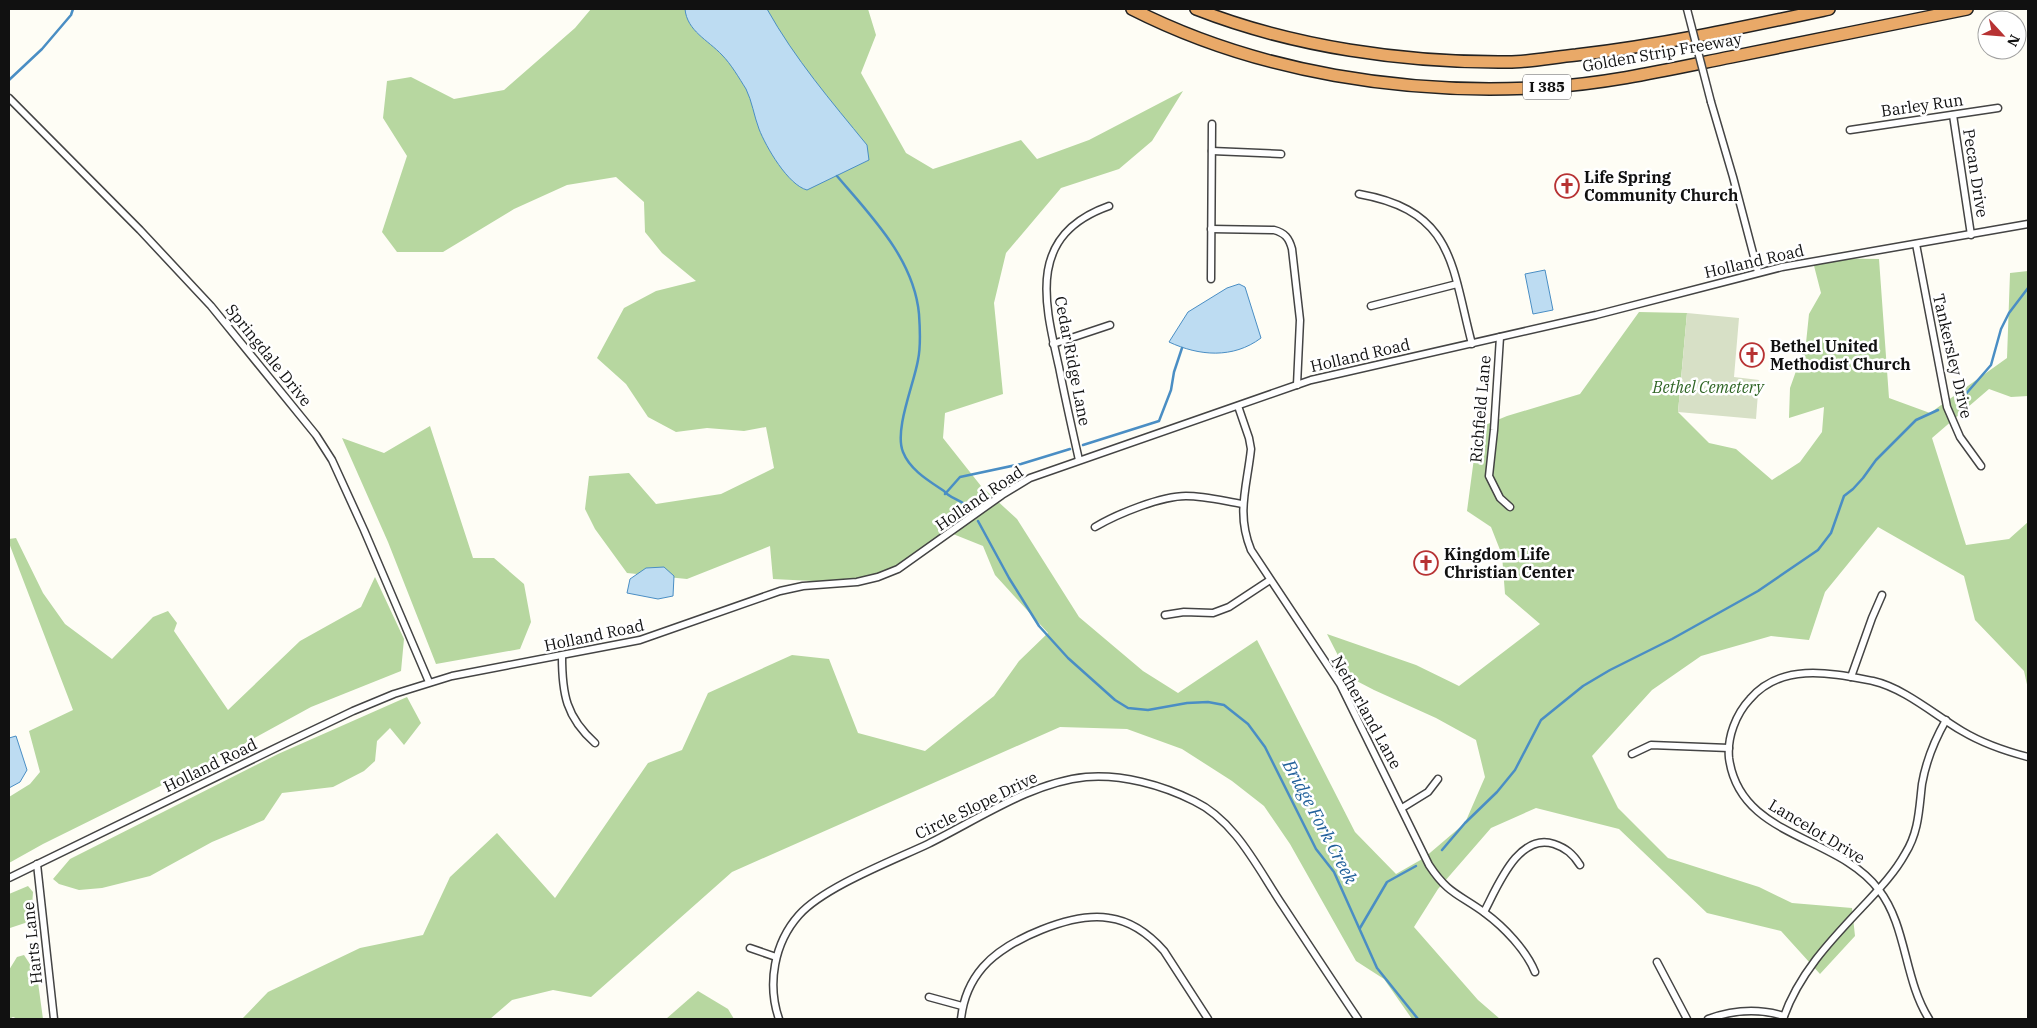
<svg xmlns="http://www.w3.org/2000/svg" width="2037" height="1028" font-family="'IBM Plex Serif',serif">
	<style>
		.forest { fill: #b7d7a0 }
		.cemetery { fill: #d7e0c6 }
		.water { fill: #bddcf2; stroke: #4a8ec4 }
		.lines { fill: none; stroke-linecap: round; stroke-linejoin: round }
		.stream { stroke: #4a8ec4; stroke-width: 2.5 }
		.minor-casing { stroke: #444; stroke-width: 9 }
		.motorway-casing { stroke: #222; stroke-width: 14 }
		.minor { stroke: #fff; stroke-width: 6 }
		.motorway { stroke: #e9a968; stroke-width: 11 }
		.minor-bridge-casing { stroke: #444; stroke-width: 9; stroke-linecap: butt }
		.minor-bridge { stroke: #fff; stroke-width: 6 }
		.labels { text-anchor: middle; stroke-width: 5; stroke-linejoin: round; paint-order: stroke }
		.shield { fill: #fff; stroke: #585858; stroke-width: 1 }
		.shield-label { font-size: 15px; font-weight: bold; fill: #111 }
		.street-label { font-size: 16px; fill: #111; stroke: #fff }
		.poi-label { font-size: 16px; font-weight: bold; fill: #111; stroke: #fff; text-anchor: start }
		.park-label { font-size: 16px; font-style: italic; fill: #2f6525; stroke: #fff }
		.water-label { font-size: 18px; font-style: italic; fill: #22619b; stroke: #fff }
	</style>
	<rect width="100%" height="100%" fill="#fefdf5"/>
	<g class="forest">
		<path d="M591,9H868L876,35L861,73L906,153L933,169L1021,140L1037,159L1089,140L1183,91L1152,141L1119,169L1061,188L1006,253L994,303L1003,394L945,413L943,438L981,486L1017,519L1079,617L1143,671L1178,693L1257,640L1355,832L1396,874L1424,858L1465,823L1485,777L1476,740L1436,718L1374,690L1349,677L1327,634L1416,665L1459,686L1540,624L1505,594L1502,555L1491,527L1467,511L1478,428L1507,416L1580,394L1639,312L1687,313L1678,412L1709,443L1736,449L1772,480L1800,462L1822,432L1824,407L1789,418L1790,388L1806,343L1809,314L1821,293L1812,258L1879,259L1889,398L1930,413L2007,358L2010,273L2028,271V396L2011,397L1989,389L1932,438L1966,545L2009,539L2028,522V519V689L2024,671L1975,620L1964,576L1878,527L1825,592L1809,640L1771,636L1701,656L1652,690L1592,756L1618,808L1668,858L1759,887L1792,903L1852,908L1855,936L1820,974L1781,931L1707,913L1619,829L1536,808L1491,828L1438,889L1414,927L1478,1000L1500,1019H1412L1384,979L1356,961L1290,844L1264,806L1232,781L1182,749L1127,729L1060,727L732,872L591,997L553,990L512,1000L490,1019H242L268,992L360,948L423,935L450,877L497,833L555,898L648,763L682,750L708,693L792,655L829,659L858,733L925,751L994,696L1019,661L1048,633L995,575L983,546L953,534L900,571L832,582L773,579L770,546L687,579L627,573L595,529L585,509L589,476L629,473L656,504L721,494L774,468L766,427L744,431L707,428L676,432L648,417L626,384L597,358L624,308L656,291L696,281L662,253L645,232L644,202L616,177L567,185L514,209L443,252H397L382,232L407,156L383,118L387,81L411,77L454,99L504,90L575,28Z"/>
		<path d="M430,426L473,558H494L524,584L531,622L520,649L436,664L388,542L342,438L384,453Z"/>
		<path d="M16,538L43,593L65,624L112,659L153,617L168,611L177,623L174,631L228,710L300,641L361,607L375,577L404,639L401,671L311,707L231,751L43,844L9,863V797L30,784L40,772L29,731L73,710L9,543V539Z"/>
		<path d="M407,697L421,723L404,745L390,728L377,741L375,761L364,771L333,787L282,793L264,820L212,842L150,876L102,888L79,890L59,884L53,879L70,859L278,754Z"/>
		<path d="M28,886L33,892L31,921L10,928L9,894Z"/>
		<path d="M24,955L37,975L43,1019H18L13,1017L9,1019V970L17,957Z"/>
		<path d="M698,991L728,1009L734,1019H666Z"/>
	</g>
	<path class="cemetery" d="M1687,313L1739,318L1734,377L1759,380L1756,419L1678,412Z"/>
	<g class="water">
		<path d="M685,9H767C795,59 831,101 867,145L869,160L807,190C788,185 766,147 759,129C754,116 752,101 746,89C739,78 731,64 722,55C708,40 687,31 685,9Z"/>
		<path d="M1545,270L1553,310L1533,314L1525,274Z"/>
		<path d="M1239,284L1245,287L1261,338C1233,359 1199,356 1169,342L1188,312L1227,288Z"/>
		<path d="M664,567L674,576L673,596L658,599L627,593L630,579L646,568Z"/>
		<path d="M16,736L27,770L20,782L9,788V738Z"/>
	</g>
	<g class="lines">
		<g class="stream">
			<path d="M9,80L42,49L71,15L73,9"/>
			<path d="M837,176C871,216 914,259 919,314C920,328 921,346 918,360C914,384 894,430 903,452C910,470 929,481 944,491C950,499 963,500 970,509"/>
			<path d="M1958,403L1991,365L2001,329L2009,313L2028,288"/>
			<path d="M1083,445L1159,421L1171,390L1174,372L1182,348"/>
			<path d="M945,494L960,477L1021,464L1070,449"/>
			<path d="M978,521L1009,578L1039,626L1068,658L1115,700L1128,708L1148,710L1187,703L1208,702L1224,705L1248,724L1265,747L1316,849L1334,872L1377,968L1418,1019"/>
			<path d="M1442,850L1465,823L1497,792L1515,770L1541,720L1583,686L1610,670L1672,639L1758,591L1818,550L1831,533L1844,496L1853,489L1863,478L1876,460L1916,420L1938,410"/>
			<path d="M1360,928L1387,882L1416,866"/>
		</g>
		<g class="minor-casing">
			<g id="minor">
				<path d="M9,98L140,230L211,306L316,435L332,460L364,530L429,682"/>
				<path d="M1711,102L1733,177L1758,272"/>
				<path d="M1953,115L1971,235"/>
				<path d="M1850,130L1998,108"/>
				<path d="M1212,151L1281,154"/>
				<path d="M1359,194C1454,211 1451,264 1472,344"/>
				<path d="M1211,229L1274,230C1285,233 1289,238 1292,249L1300,320L1297,385"/>
				<path d="M1916,244L1947,407L1960,437L1981,466"/>
				<path d="M1211,279L1212,124"/>
				<path d="M1371,306L1457,284"/>
				<path d="M1500,337L1494,430L1489,476L1500,498L1510,507"/>
				<path d="M1053,344L1110,325"/>
				<path d="M1238,406L1249,438L1251,449C1247,487 1236,513 1251,550L1340,684L1429,865C1448,894 1459,894 1485,913C1504,927 1526,950 1535,972"/>
				<path d="M1079,460C1072,429 1065,398 1059,367C1044,301 1027,235 1109,206"/>
				<path d="M1095,527C1117,514 1161,496 1186,496C1205,496 1224,501 1243,504"/>
				<path d="M1165,615L1184,612L1213,613L1229,607L1270,580"/>
				<path d="M562,656C562,694 566,717 595,743"/>
				<path d="M1851,677L1872,618L1882,595"/>
				<path d="M1632,754L1651,745L1729,748"/>
				<path d="M1402,808L1428,792L1438,779"/>
				<path d="M37,864L54,1019"/>
				<path d="M9,878L286,743L353,711L394,694L452,676L640,640L780,591L803,586L857,582L878,577L898,569L1002,495L1030,478L1311,380L1596,315L1782,267L2028,224"/>
				<path d="M1484,912C1497,888 1518,832 1554,844C1566,848 1573,854 1580,865"/>
				<path d="M750,948L776,957"/>
				<path d="M1657,962L1687,1019"/>
				<path d="M929,997L962,1006"/>
				<path d="M779,1019C767,984 774,943 799,915C824,887 892,861 928,844C977,820 1032,782 1086,777C1122,774 1162,785 1194,801C1236,821 1258,869 1283,906C1308,944 1333,982 1358,1019"/>
				<path d="M961,1019C963,1000 970,982 983,967C1007,939 1073,912 1109,918C1131,921 1149,934 1164,951L1208,1019"/>
				<path d="M1708,1019C1733,1010 1758,1008 1784,1016"/>
				<path d="M1783,1019C1799,972 1834,937 1867,902C1881,887 1895,872 1905,854C1919,832 1919,809 1922,784C1926,761 1934,741 1946,720"/>
				<path d="M1929,1019C1904,980 1907,926 1879,890C1837,834 1740,839 1729,758C1727,737 1736,714 1750,699C1782,662 1831,673 1873,681C1904,688 1935,715 1962,731C1982,743 2005,751 2028,757"/>
			</g>
		</g>
		<g class="motorway-casing">
			<g id="motorway">
				<path d="M1132,9C1258,73 1408,96 1549,87C1611,83 1671,69 1731,57C1810,41 1888,25 1967,9"/>
				<path d="M1196,9C1293,47 1405,63 1508,62C1531,62 1554,57 1576,55C1662,45 1745,27 1829,9"/>
			</g>
		</g>
		<use href="#minor" class="minor"/>
		<use href="#motorway" class="motorway"/>
		<g class="minor-bridge-casing">
			<path id="minor-bridge" d="M1687,9L1711,102"/>
		</g>
		<use href="#minor-bridge" class="minor-bridge"/>
	</g>
	<defs>
		<g id="church-ring" transform="scale(1.25)"><circle r="9.5" fill="#fff" stroke="#b73233" stroke-width="1.5"/><path d="M-1.2-6h2.4v3.5h3.3v2.4h-3.3V6h-2.4V-.1h-3.3v-2.4h3.3Z" fill="#b73233"/></g>
	</defs>
	<g fill-rule="evenodd">
		<use href="#church-ring" x="1567" y="186"/>
		<use href="#church-ring" x="1752" y="355"/>
		<use href="#church-ring" x="1426" y="563"/>
	</g>
	<g class="labels">
		<rect class="shield" x="1523" y="74.5" width="48" height="25" rx="4"/>
		<g class="shield-label">
			<text x="1547" y="92">I 385</text>
		</g>
		<g class="street-label">
			<text transform="translate(1662 52) rotate(-10)" y="6">Golden Strip Freeway</text>
			<text transform="translate(1922 105) rotate(-8)" y="6">Barley Run</text>
			<text transform="translate(1976 173) rotate(81)" y="6">Pecan Drive</text>
			<text transform="translate(1754 261) rotate(-13)" y="6">Holland Road</text>
			<text transform="translate(269 355) rotate(51)" y="6">Springdale Drive</text>
			<text transform="translate(1360 355) rotate(-13)" y="6">Holland Road</text>
			<text transform="translate(1953 356) rotate(77)" y="6">Tankersley Drive</text>
			<text transform="translate(1073 361) rotate(79)" y="6">Cedar Ridge Lane</text>
			<text transform="translate(1480 409) rotate(-85)" y="6">Richfield Lane</text>
			<text transform="translate(979 498) rotate(-34)" y="6">Holland Road</text>
			<text transform="translate(594 635) rotate(-12)" y="6">Holland Road</text>
			<text transform="translate(1367 712) rotate(61)" y="6">Netherland Lane</text>
			<text transform="translate(210 765) rotate(-26)" y="6">Holland Road</text>
			<text transform="translate(976 805) rotate(-26)" y="6">Circle Slope Drive</text>
			<text transform="translate(1817 831) rotate(31)" y="6">Lancelot Drive</text>
			<text transform="translate(32 943) rotate(-96)" y="6">Harts Lane</text>
		</g>
		<g class="poi-label">
			<text x="1584" y="183">Life Spring<tspan x="1584" dy="18">Community Church</tspan></text>
			<text x="1770" y="352">Bethel United<tspan x="1770" dy="18">Methodist Church</tspan></text>
			<text x="1444" y="560">Kingdom Life<tspan x="1444" dy="18">Christian Center</tspan></text>
		</g>
		<g class="park-label">
			<text x="1708" y="393">Bethel Cemetery</text>
		</g>
		<g class="water-label">
			<text transform="translate(1320 822) rotate(62)" y="6">Bridge Fork Creek</text>
		</g>
	</g>
	<rect width="2037" height="1028" fill="none" stroke="#111111" stroke-width="20"/>
	<g transform="translate(2002 35) rotate(116)"><circle r="24" fill="#ffffff" stroke="#a0a0a0"/>
	<path d="M0-4L9 19L0 12L-9 19Z" fill="#b73233"/>
	<text y="-8" font-size="14" font-weight="bold" text-anchor="middle" fill="#111111">N</text>
	</g>
</svg>
